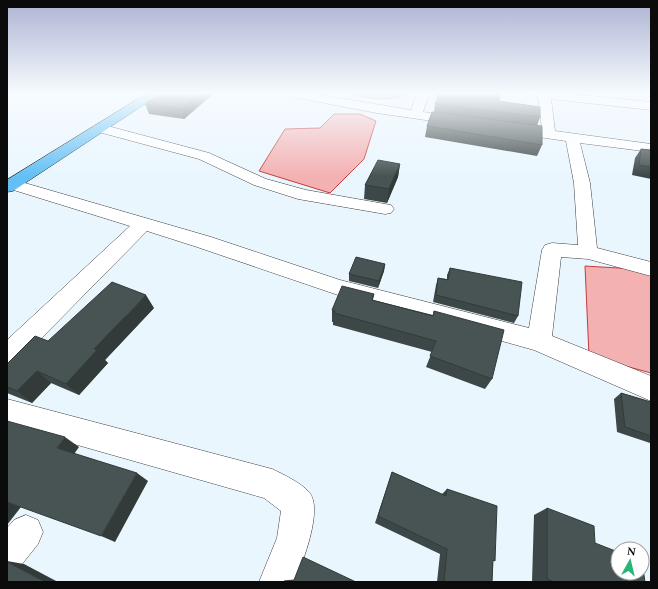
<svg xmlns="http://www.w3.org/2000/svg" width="658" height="589" font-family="Spectral,serif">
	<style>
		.water { fill: #f4b1b2; stroke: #c93b3a }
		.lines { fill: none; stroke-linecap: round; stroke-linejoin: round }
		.minor-casing { stroke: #3e3e3e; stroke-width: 1 }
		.major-casing { stroke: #1c1c1c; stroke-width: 1 }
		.minor { fill: #fff; fill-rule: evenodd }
		.major { fill: #64c0f4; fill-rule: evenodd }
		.wall { fill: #3e4747 }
		.shaded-wall { fill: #323a3a }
		.building { fill: #485353; stroke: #323a3a }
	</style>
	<rect width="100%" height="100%" fill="#eaf6fe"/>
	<g class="water">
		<path d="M352,94H408C391,101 370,100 352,94Z"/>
		<path d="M334,114H360L376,121L364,159L330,193L259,171L285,129L320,128Z"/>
		<path d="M585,266L651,270V373L589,356Z"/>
	</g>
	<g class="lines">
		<g class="minor-casing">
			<g id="minor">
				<path d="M292,94H315L411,110L417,94H429L423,112L460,117L465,118L467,121L465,124L460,125L377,113L298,98L294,97Z"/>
				<path d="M533,94H570L651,102V110L551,99L555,131L651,144V152L580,143L590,183L597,248L651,262V276L588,259L561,257L552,336L651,376V401L534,350L338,295L197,247L147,231L16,364L7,367V340L130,226L7,188V180L11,179L211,237L340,280L529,328L542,250L545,245L552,243L578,245L574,183L566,141L512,133L507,132L505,129L507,126L512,125L542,129L538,97Z"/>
				<path d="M100,124L209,153L266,179L306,190L385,204L391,205L394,209L391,213L385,214L298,199L254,185L199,159L95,131L93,128L95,125Z"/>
				<path d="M7,399L272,469C283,474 301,483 309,492C324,509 302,563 295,582H259L277,538L281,511L264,498L7,425Z"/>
				<path d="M26,515L38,520L43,532L38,544L19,568L7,574V528L14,520Z"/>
			</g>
		</g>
		<g class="major-casing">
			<path id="major" d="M146,94H160L13,191L7,192V180Z"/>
		</g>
		<use href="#minor" class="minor"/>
		<use href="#major" class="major"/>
	</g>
	<g class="wall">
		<path d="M213,94L184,119L149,114L145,104Z"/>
		<path d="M499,101L540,117L537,126L542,145L537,156L425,137L427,126L434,112L435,104Z"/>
		<path d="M641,149L651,150V179L632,175L635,158Z"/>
		<path d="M400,164L398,177L387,203L364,199L365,185Z"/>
		<path d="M385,264L384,271L378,288L349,281V274Z"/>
		<path d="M450,268L518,316L514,323L433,302L436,285L438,278L447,279V275Z"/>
		<path d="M374,294L373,300L433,315L434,311L492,379L485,389L426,367L432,352L333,325V322H332V310Z"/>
		<path d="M154,308L105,360L108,363L79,395L51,383L32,403L7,393V364L48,341Z"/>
		<path d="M621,393L651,402V443H650L617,432L614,399Z"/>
		<path d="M392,472L442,494L447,489L495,561H493L492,582H437L440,554L375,523Z"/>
		<path d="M547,508L595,543L645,582H532L534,515Z"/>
	</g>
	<g class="shaded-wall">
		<path d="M200,94H213L184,119L182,109Z"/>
		<path d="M400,164L398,177L387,203L389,189Z"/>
		<path d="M385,264L384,271L378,288L379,281Z"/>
		<path d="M146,295L154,308L105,360L108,363L79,395L66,384L94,349Z"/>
		<path d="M37,371L51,383L32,403L17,391Z"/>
		<path d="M65,437L79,447L72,457L57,448Z"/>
		<path d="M137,473L148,481L115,542L101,536Z"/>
		<path d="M7,502L21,507L7,525Z"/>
		<path d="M7,561L24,564L58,582H45L7,562Z"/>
	</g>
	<g class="building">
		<path d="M160,94H200L182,109L145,104Z"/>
		<path d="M439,94H500L499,101L540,107V117L435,104Z"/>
		<path d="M432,112L542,126V145L427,126Z"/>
		<path d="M641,149L651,150V167L639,165Z"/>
		<path d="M378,160L400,164L389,189L365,185Z"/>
		<path d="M356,257L385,264L379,281L349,274Z"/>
		<path d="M450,268L522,282L518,316L436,295L438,278L448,280Z"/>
		<path d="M112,282L146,295L94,349L97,350L66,384L37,371L17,391L7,387V364L35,336L48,341Z"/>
		<path d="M342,286L374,294L372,300L433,316L434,311L504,330L492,379L430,356L436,341L334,313L335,311L332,310Z"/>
		<path d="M621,393L651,402V436L625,427Z"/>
		<path d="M7,421L65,437L57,448L137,473L101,536L7,502Z"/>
		<path d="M392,472L446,496L447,489L497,506L495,561L493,560L492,582H444L447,549L378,516Z"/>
		<path d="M547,508L594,526L595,543L618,552V573H642V562L645,582H554L547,579Z"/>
		<path d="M303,557L356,582H284V581L294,580Z"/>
		<path d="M7,562L45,582H7Z"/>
	</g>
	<linearGradient id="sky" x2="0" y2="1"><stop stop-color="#adb3d2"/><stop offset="0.53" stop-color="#f6fbff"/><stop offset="1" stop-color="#f6fbff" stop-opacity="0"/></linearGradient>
	<rect width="658" height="176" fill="url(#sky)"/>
	<rect width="658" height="589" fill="none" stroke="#0b0b0b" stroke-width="16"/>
	<g transform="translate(630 561) rotate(8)"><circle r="19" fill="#ffffff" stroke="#9d9d9d"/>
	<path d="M0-3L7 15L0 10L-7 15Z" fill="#28b678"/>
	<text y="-6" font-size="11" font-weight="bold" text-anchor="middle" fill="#0b0b0b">N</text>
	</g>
</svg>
